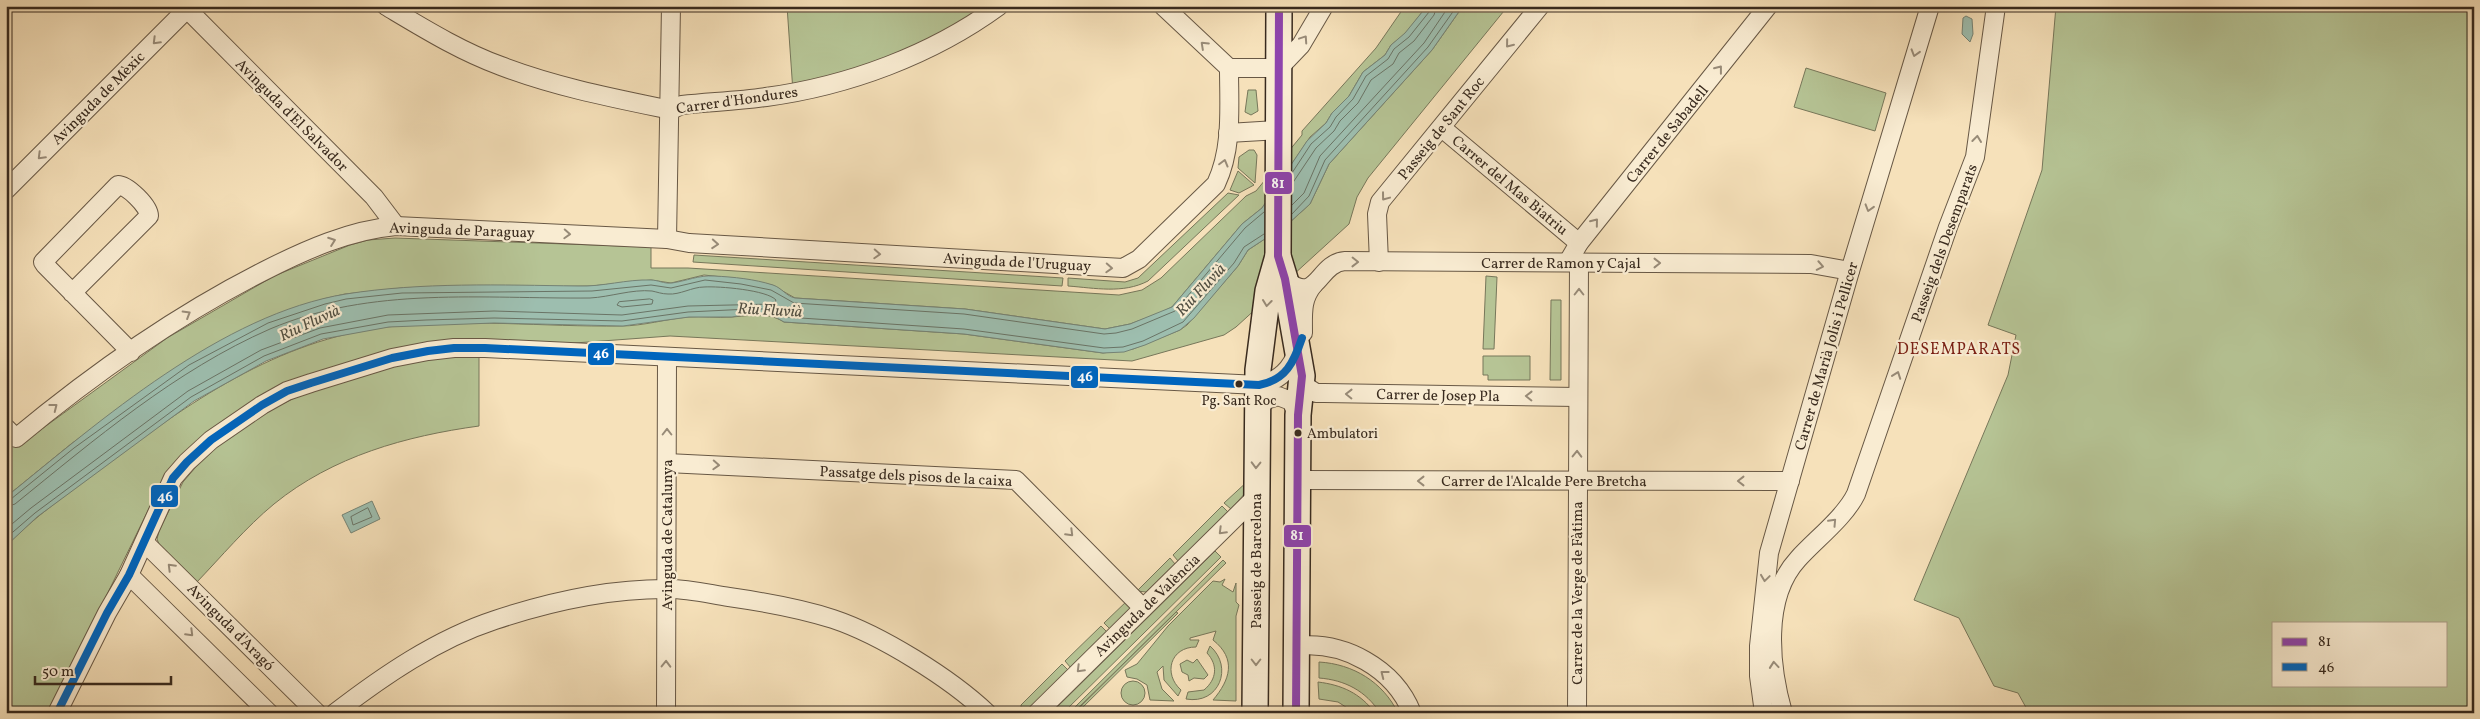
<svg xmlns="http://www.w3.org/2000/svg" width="2480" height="719" font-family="Vollkorn,serif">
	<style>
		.green { fill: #b6c495; stroke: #77775a; fill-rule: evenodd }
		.water { fill: #9dbeaf; stroke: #758375 }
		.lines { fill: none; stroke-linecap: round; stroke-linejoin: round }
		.shore { stroke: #6a7466; stroke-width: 1 }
		.minor-casing { stroke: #685845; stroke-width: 20 }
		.secondary-casing { stroke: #382a1e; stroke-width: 28 }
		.minor { stroke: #f9ecd2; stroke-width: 18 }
		.secondary { stroke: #f9ecd2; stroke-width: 25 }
		.bus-1-casing { stroke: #f9ecd2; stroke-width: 11 }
		.bus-2-casing { stroke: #f9ecd2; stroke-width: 11 }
		.bus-1 { stroke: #8e44ad; stroke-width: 8 }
		.bus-2 { stroke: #0065bd; stroke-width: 8 }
		.oneway { stroke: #988b78 }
		.bus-dot { fill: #382a1e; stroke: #f9ecd2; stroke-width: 2 }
		.labels { text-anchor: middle; stroke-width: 4.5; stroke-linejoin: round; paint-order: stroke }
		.bus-label { font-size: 14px; fill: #382a1e; stroke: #f9ecd2 }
		.street-label { font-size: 15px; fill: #382a1e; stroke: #f9ecd2 }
		.water-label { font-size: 16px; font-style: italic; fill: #514f42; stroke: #f9ecd2 }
		.neighbourhood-label { font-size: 16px; letter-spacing: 1px; fill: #7a1f14; stroke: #f9ecd2 }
		.line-badge { stroke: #f9ecd2; stroke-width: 2 }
		.badge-label { font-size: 14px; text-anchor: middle; font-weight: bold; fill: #fff }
	</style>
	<rect width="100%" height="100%" fill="#f6e1ba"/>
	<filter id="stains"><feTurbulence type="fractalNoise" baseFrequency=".004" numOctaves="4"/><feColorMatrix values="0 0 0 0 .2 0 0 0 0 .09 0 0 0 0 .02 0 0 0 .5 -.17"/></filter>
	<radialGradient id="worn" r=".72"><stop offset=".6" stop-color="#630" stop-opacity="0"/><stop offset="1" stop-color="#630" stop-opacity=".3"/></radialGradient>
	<g class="green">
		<path d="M787,6H999L968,27L793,92Z"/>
		<path d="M1405,6H1427L1405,34L1391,45L1385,55L1363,72L1349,96L1332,113L1326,123L1310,137L1262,208L1242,224L1172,307L1160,313L1130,324L1105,329L965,309L795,298L772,285L741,279L704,275L671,283L651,280L591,286L402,288L345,294L323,299L266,319L187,361L71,444L6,497V436L17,447L167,338L274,276L350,245L368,240L395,238L651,247V268H688L1119,295L1142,290L1161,278L1246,196L1256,191L1302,135V131L1376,48Z"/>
		<path d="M1463,6H1508L1368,178L1357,197L1349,224L1236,327L1224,335L1132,361L670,336L561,344L445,342L312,374L258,397L222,422L162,482L49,713H6V546C35,516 69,493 102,468C188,403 277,340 387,327C465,318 543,327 621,326C643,326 666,319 688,317C702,316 717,318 731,317C750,316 766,311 784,322L964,334L1103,353L1133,349L1180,330L1187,325L1238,266L1248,250L1289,223L1310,204L1329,164L1432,50Z"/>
		<path d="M2056,6H2474V713H2029L2018,693L1994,686L1959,618L1914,600L2008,375L2016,335L1988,325L2042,170ZM2274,623H2446V685H2274Z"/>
		<path d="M1806,68L1886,93L1875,131L1794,107Z"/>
		<path d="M1248,90H1256L1258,111L1251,115L1245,112Z"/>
		<path d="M1249,150H1254L1257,155L1255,183L1238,168L1239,157Z"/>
		<path d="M1238,171L1254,185L1239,193L1230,190Z"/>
		<path d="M1228,193L1239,195L1148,281C1123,294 1095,288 1068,286V278L1125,282L1138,278Z"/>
		<path d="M694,255L1063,278L1062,286L693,262Z"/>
		<path d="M1486,276L1497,277L1494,349H1483Z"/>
		<path d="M1551,300H1561V380H1550Z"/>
		<path d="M1483,356H1530V380H1488V375H1483Z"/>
		<path d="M442,357H479V426C406,436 333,456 274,504C246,527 221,557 196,583L159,544L157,539L159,531L183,482L195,468L219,445L270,410L305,393L393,366Z"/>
		<path d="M1249,480L1247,491L1231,509L1224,503Z"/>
		<path d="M1222,506L1228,512L1178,561L1173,555Z"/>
		<path d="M1215,551L1221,557L1063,713H1051Z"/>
		<path d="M1170,558L1175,564L1146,592L1137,591Z"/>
		<path d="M1223,560L1226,563L1073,713H1069Z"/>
		<path d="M1225,579L1222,585L1233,592L1236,583V602L1239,605L1236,616V701L1213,700C1230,680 1237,659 1213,640L1216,631L1190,638V640H1199L1196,647C1170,647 1163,674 1181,690L1178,696L1164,680L1163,666L1157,672L1162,689L1174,701L1150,700L1147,685L1137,679L1127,677L1125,670L1137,664L1168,626L1213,581L1220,582Z"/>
		<path d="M1129,599L1130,608L1110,629L1104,623Z"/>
		<path d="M1176,612L1178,613L1077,713H1074Z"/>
		<path d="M1101,626L1107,632L1071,668L1065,661Z"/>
		<path d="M1210,646C1234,667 1219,705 1186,699L1188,692L1204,690C1217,679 1218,665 1207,653Z"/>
		<path d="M1197,659L1208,675L1204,679L1194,678L1189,681L1188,675L1182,672L1180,664L1187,660L1193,663Z"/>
		<path d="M1319,662C1353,664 1383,682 1398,713H1380C1366,691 1345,680 1319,678Z"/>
		<path d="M1062,664L1068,670L1025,713H1021V705Z"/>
		<circle cx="1133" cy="693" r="12"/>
		<path d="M1318,682C1342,685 1360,693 1375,713H1355L1338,702L1319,699Z"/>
	</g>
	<g class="water">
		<path d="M1427,6H1463L1432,50L1329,164L1310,204L1289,223L1248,250L1238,266L1194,318L1180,330L1145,345L1124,352L1103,353L964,334L784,322L770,314H749L732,317H689L623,326L494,323L389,327L323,339L266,361L194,401L37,517L6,546V497C101,420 222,314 346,294C422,282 501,285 578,286C602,287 627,279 651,280C658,280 664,284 672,283C686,281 699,275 714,276C734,277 754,279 773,285C782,288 786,296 795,298L965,309L1105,329L1130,324L1172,307L1242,224L1262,208L1307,141L1326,123L1332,113L1349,96L1363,72L1385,55L1391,45L1405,33Z"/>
		<path d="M1966,16L1972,19L1973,34L1970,42L1962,34L1963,18Z"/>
		<path d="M372,501L380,519L351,533L342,515Z"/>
	</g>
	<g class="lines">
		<g class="shore">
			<path d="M1292,173L1311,144L1330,127L1336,117L1353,99L1366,76L1388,59L1394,49L1409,37L1429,12L1430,6"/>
			<path d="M1292,184L1316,148L1334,131L1340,121L1358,103L1371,80L1393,64L1399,53L1414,41L1434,15L1437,6"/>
			<path d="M1292,205L1304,193L1320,156L1424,43L1449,6"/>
			<path d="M1292,214L1309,196L1325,160L1428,47L1457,6"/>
			<path d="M650,299L653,300L652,304L622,307L617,305L619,302Z"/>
			<path d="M6,501L11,499L74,448L189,365L268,323L325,304L346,299L402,293L592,291L651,285L671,288L705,280L741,284L771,290L794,303L964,314L1104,334L1116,333L1132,329L1175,311L1245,228L1264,212"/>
			<path d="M6,507L15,504C94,440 176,370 270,329C371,286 484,299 590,298C610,297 632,289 652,291C657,292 662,294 668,294C680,295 692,287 704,287C719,286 767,290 776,300L774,304L688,306L622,315L494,311L388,315L320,328L261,350L188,391L31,508L6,529"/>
			<path d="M368,508L372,517L353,525L351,517Z"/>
			<path d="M6,538L35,513L191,397L264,356L321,334L388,322L426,320L494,318L622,321L688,312L749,309H771L786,317L964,329L1104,348L1123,347L1143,341L1183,322L1234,263L1244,247L1264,234"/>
		</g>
		<g class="minor-casing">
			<g id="minor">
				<path d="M184,6L374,197L396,226"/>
				<path d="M386,6C423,28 460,51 501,66C556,87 613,98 671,110L682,105C710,102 738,101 766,97C848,86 932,55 999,6"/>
				<path d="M1163,6L1229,68H1279L1301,45L1324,6"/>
				<path d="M1442,128L1579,243"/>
				<path d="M1228,133L1278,130"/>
				<path d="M6,190L190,6"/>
				<path d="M667,239L671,6"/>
				<path d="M1379,262L1377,214L1380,202L1540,6"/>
				<path d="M1568,262L1579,243L1768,6"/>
				<path d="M1285,279C1318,307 1317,263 1345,261L1811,264L1850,271"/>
				<path d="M72,293L149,216C149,206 127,185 118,185L43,262L45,265L131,352"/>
				<path d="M1303,333C1303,314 1301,299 1314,284"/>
				<path d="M1302,384L1316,393H1324L1578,397"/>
				<path d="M1257,410L1266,400L1278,396L1291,401L1298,415"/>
				<path d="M6,428L16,438C93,374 175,316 264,271C305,250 350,230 396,226L667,239L689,243L1123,268L1139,259L1216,184C1233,148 1229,107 1229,68"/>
				<path d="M667,463L1016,480L1143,608"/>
				<path d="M1298,480L1790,481"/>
				<path d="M145,543L317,713"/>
				<path d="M129,575L269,713"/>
				<path d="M1297,646C1344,641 1394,668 1412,713"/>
				<path d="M57,713L107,613L129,575L173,478L187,462L211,440L262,405L287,391L311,383L392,358L428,351L454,348H485L1259,385C1280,381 1291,369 1298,350"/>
				<path d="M335,713C383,676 437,639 495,620C549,602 608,589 665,589C686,588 709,594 729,597C764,602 799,608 833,619C881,635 950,678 987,713"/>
				<path d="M666,713L667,358"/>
				<path d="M1037,713L1256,497"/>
				<path d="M1577,713L1579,262"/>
				<path d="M1764,713L1759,676V646L1769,553L1850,271L1930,6"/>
				<path d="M1783,713C1770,667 1762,598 1798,559C1815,540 1845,517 1856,494L1948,227L1975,157L1996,6"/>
			</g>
		</g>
		<g class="secondary-casing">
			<g id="secondary">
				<path d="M1279,6L1278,256L1285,279L1302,376L1298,415L1296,713"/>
				<path d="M1255,713L1258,370L1268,291L1278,256"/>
			</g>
		</g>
		<use href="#minor" class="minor"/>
		<use href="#secondary" class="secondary"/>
		<g class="bus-1-casing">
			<path id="bus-1" d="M1279,6L1278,256L1285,279L1302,376L1298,415L1296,713"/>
		</g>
		<g class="bus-2-casing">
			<path id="bus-2" d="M57,713L107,613L129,575L173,478L187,462L211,440L262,405L287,391L311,383L392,358L428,351L454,348H485L1259,385C1286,380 1294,362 1302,338"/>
		</g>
		<use href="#bus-1" class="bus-1"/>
		<use href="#bus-2" class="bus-2"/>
	</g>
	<defs><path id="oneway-chevron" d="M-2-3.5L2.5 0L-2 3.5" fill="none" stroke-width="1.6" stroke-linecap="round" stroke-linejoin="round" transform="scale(1.25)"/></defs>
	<g class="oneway">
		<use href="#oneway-chevron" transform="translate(1304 39) rotate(-56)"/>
		<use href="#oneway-chevron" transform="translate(156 41) rotate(135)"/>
		<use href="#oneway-chevron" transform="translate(1509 44) rotate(129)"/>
		<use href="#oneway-chevron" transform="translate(1204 45) rotate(-137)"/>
		<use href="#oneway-chevron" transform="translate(1915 53) rotate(107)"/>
		<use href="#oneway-chevron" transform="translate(1719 69) rotate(-52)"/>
		<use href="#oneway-chevron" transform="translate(1977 139) rotate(-83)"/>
		<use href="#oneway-chevron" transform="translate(41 156) rotate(135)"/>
		<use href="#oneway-chevron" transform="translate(1224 163) rotate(-75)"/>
		<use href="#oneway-chevron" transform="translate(1385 197) rotate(127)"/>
		<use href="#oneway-chevron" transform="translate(1869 208) rotate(107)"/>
		<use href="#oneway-chevron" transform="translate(1595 222) rotate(-51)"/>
		<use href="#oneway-chevron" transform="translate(567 234) rotate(3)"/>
		<use href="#oneway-chevron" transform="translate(332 241) rotate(-20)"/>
		<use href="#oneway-chevron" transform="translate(715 244) rotate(4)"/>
		<use href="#oneway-chevron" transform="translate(877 254) rotate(3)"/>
		<use href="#oneway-chevron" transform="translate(1355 262) rotate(1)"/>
		<use href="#oneway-chevron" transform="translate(1657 263)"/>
		<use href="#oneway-chevron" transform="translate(1820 266) rotate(11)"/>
		<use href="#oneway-chevron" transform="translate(1109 268) rotate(3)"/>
		<use href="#oneway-chevron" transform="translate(1579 292) rotate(-90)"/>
		<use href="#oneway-chevron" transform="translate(1267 303) rotate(97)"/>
		<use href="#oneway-chevron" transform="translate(187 314) rotate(-31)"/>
		<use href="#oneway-chevron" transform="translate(1897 375) rotate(-70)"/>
		<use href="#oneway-chevron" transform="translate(1349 394) rotate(-179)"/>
		<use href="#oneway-chevron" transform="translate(1529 396) rotate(-179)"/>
		<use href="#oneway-chevron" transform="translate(54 407) rotate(-38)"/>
		<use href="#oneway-chevron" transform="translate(667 432) rotate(-90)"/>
		<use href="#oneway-chevron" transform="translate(1577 454) rotate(-89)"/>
		<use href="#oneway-chevron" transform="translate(716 465) rotate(3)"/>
		<use href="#oneway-chevron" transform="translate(1256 465) rotate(91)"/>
		<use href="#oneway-chevron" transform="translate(1421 481) rotate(-180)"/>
		<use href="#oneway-chevron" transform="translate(1741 481) rotate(-180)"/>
		<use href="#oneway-chevron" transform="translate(1833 522) rotate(-47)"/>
		<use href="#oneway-chevron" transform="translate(1222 531) rotate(135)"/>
		<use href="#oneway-chevron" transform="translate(1070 533) rotate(45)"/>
		<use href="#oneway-chevron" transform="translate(171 567) rotate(-135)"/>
		<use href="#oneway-chevron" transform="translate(1765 578) rotate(98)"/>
		<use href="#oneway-chevron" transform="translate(190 633) rotate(45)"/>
		<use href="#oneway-chevron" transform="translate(1256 662) rotate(90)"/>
		<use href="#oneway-chevron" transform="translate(666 664) rotate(-89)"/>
		<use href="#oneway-chevron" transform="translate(1774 665) rotate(-95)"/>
		<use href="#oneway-chevron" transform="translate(1080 669) rotate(135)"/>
		<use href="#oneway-chevron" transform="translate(1384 674) rotate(-142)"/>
	</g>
	<g class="bus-dot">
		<circle cx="1239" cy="384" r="4.5"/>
		<circle cx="1298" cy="433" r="4.5"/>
	</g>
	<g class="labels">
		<g class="bus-label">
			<text x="1239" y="405">Pg. Sant Roc</text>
			<text x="1307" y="438" text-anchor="start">Ambulatori</text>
		</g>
		<g class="street-label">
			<text transform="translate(98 98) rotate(-45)" y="5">Avinguda de Mèxic</text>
			<text transform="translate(737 100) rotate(-8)" y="5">Carrer d'Hondures</text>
			<text transform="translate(292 115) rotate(45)" y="5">Avinguda d'El Salvador</text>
			<text transform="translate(1441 128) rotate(-51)" y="5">Passeig de Sant Roc</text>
			<text transform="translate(1667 134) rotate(-51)" y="5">Carrer de Sabadell</text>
			<text transform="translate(1510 185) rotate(40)" y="5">Carrer del Mas Biatriu</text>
			<text transform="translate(462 230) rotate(2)" y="5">Avinguda de Paraguay</text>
			<text transform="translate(1944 243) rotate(-70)" y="5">Passeig dels Desemparats</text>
			<text transform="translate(1017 262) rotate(3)" y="5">Avinguda de l'Uruguay</text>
			<text x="1561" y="268">Carrer de Ramon y Cajal</text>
			<text transform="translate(1826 356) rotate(-74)" y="5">Carrer de Marià Jolis i Pellicer</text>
			<text transform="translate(1438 395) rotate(1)" y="5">Carrer de Josep Pla</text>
			<text transform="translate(916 476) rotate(3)" y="5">Passatge dels pisos de la caixa</text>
			<text x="1544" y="486">Carrer de l'Alcalde Pere Bretcha</text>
			<text transform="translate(667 535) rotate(-90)" y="5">Avinguda de Catalunya</text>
			<text transform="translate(1256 561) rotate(-90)" y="5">Passeig de Barcelona</text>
			<text transform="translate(1577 593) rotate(-90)" y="5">Carrer de la Verge de Fàtima</text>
			<text transform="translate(1147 605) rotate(-44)" y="5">Avinguda de València</text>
			<text transform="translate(231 627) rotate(45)" y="5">Avinguda d'Aragó</text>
		</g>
		<g class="water-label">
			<text transform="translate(1200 289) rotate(-47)" y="6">Riu Fluvià</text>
			<text transform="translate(770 309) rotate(3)" y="6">Riu Fluvià</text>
			<text transform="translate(309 322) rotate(-25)" y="6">Riu Fluvià</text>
		</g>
		<g class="neighbourhood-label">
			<text x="1959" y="354">DESEMPARATS</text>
		</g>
	</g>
	<g class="line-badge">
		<rect x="1264" y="171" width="29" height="24" rx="5" fill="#8e44ad"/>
		<rect x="587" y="342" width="28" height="24" rx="5" fill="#0065bd"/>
		<rect x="1070" y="365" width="29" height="24" rx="5" fill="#0065bd"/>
		<rect x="150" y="484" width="29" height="24" rx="5" fill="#0065bd"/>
		<rect x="1283" y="524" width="29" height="24" rx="5" fill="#8e44ad"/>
	</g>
	<g class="badge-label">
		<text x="1278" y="188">81</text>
		<text x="601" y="358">46</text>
		<text x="1085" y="381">46</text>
		<text x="165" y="501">46</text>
		<text x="1297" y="540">81</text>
	</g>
	<rect width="2480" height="719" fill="none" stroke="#f6e1ba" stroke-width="25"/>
	<rect x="8" y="8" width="2465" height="704" fill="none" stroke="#382a1e" stroke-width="2.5"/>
	<rect x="12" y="12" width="2455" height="694" fill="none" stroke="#382a1e"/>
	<rect x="2272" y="622" width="175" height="65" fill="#f9ecd2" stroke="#ac9e8a"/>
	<rect x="2282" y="638" width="25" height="8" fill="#8e44ad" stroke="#ac9e8a"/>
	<text x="2318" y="646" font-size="15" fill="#382a1e">81</text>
	<rect x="2282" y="663" width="25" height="8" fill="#0065bd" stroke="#ac9e8a"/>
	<text x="2318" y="672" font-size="15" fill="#382a1e">46</text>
	<path d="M35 676v8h136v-8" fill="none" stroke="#382a1e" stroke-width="2.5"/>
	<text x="42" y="676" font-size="15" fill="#382a1e" stroke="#f9ecd2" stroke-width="4" paint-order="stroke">50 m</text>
	<rect width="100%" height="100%" filter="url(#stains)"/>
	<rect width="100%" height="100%" fill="url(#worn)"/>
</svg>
